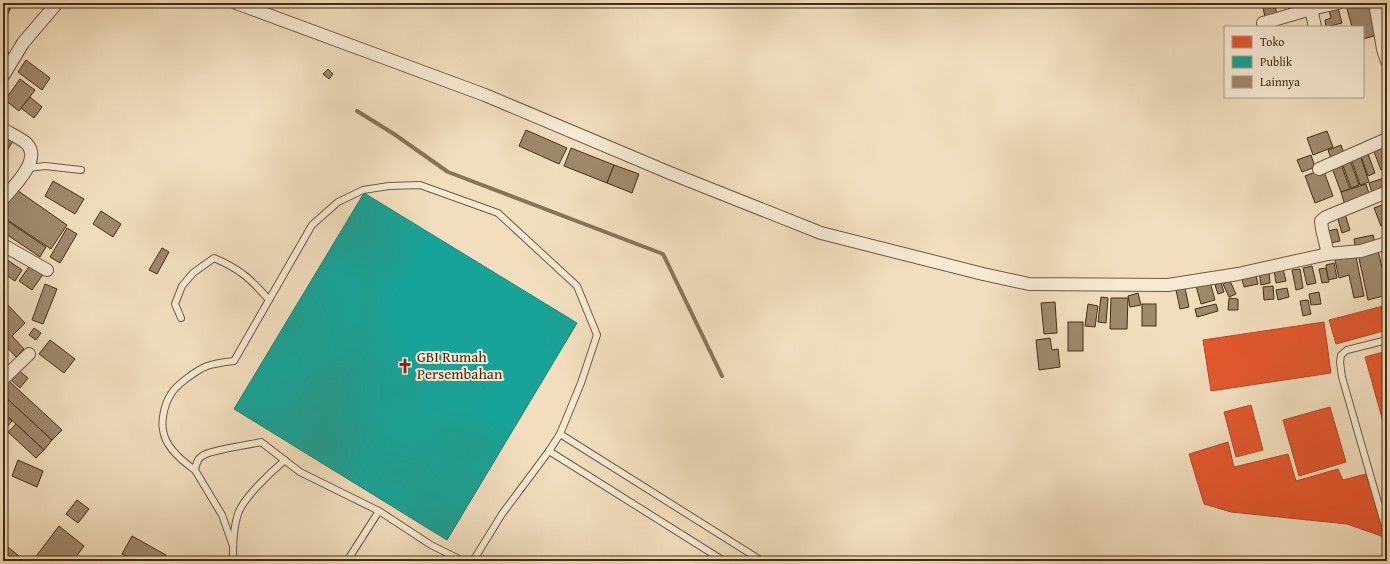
<svg xmlns="http://www.w3.org/2000/svg" width="1390" height="564" font-family="'Gentium Book Plus',serif">
	<style>
		.shops { fill: #e4572e; stroke: #b44a26 }
		.public { fill: #17a398; stroke: #258070 }
		.lines { fill: none; stroke-linecap: round; stroke-linejoin: round }
		.stream { stroke: #897357; stroke-width: 4 }
		.building { fill: #9f896c; stroke: #452d14 }
		.service-casing { stroke: #70593e; stroke-width: 8 }
		.minor-casing { stroke: #70593e; stroke-width: 14 }
		.service { stroke: #f7ead5; stroke-width: 6 }
		.minor { stroke: #f7ead5; stroke-width: 12 }
		.labels { text-anchor: middle; stroke-width: 4; stroke-linejoin: round; paint-order: stroke }
		.poi-label { font-size: 15px; fill: #452d14; stroke: #f7ead5; text-anchor: start }
	</style>
	<rect width="100%" height="100%" fill="#f2debe"/>
	<filter id="stains"><feTurbulence type="fractalNoise" baseFrequency=".005" numOctaves="4"/><feColorMatrix values="0 0 0 0 .2 0 0 0 0 .09 0 0 0 0 .02 0 0 0 .5 -.17"/></filter>
	<radialGradient id="worn" r=".72"><stop offset=".6" stop-color="#630" stop-opacity="0"/><stop offset="1" stop-color="#630" stop-opacity=".3"/></radialGradient>
	<g class="shops">
		<path d="M1387,305V330L1336,344L1329,320Z"/>
		<path d="M1324,322L1331,373L1211,391L1203,340Z"/>
		<path d="M1387,351V436L1365,357Z"/>
		<path d="M1251,405L1263,450L1236,457L1224,412Z"/>
		<path d="M1330,407L1346,462L1299,476L1283,420Z"/>
		<path d="M1228,442L1234,467L1288,454L1296,481L1338,469L1343,480L1366,474L1383,528L1387,527V538L1347,524L1231,512L1204,504L1189,454Z"/>
	</g>
	<path class="public" d="M364,193L577,323L447,540L234,409Z"/>
	<g class="lines">
		<path class="stream" d="M357,111L394,134L448,172L663,254L722,376"/>
	</g>
	<g class="building">
		<path d="M3,3L11,7L3,25Z"/>
		<path d="M1262,3H1274L1277,14L1265,17Z"/>
		<path d="M1287,3H1309L1310,5L1289,10Z"/>
		<path d="M1353,3H1369L1377,35L1363,39V27H1352L1346,5Z"/>
		<path d="M1338,8L1342,23L1326,27L1325,20L1331,18L1329,10Z"/>
		<path d="M3,49L9,53L3,63Z"/>
		<path d="M26,60L50,78L42,90L18,72Z"/>
		<path d="M328,69L333,74L329,79L323,74Z"/>
		<path d="M20,79L35,90L19,111L5,100Z"/>
		<path d="M30,97L42,107L34,118L21,108Z"/>
		<path d="M526,130L567,148L559,164L519,146Z"/>
		<path d="M1327,131L1333,147L1313,155L1307,138Z"/>
		<path d="M3,135L13,141L3,157Z"/>
		<path d="M1341,145L1345,156L1332,161L1328,150Z"/>
		<path d="M1383,145L1387,155V167L1381,170L1373,149Z"/>
		<path d="M571,148L614,165L607,183L564,166Z"/>
		<path d="M1368,154L1375,173L1368,176L1361,156Z"/>
		<path d="M1311,155L1315,167L1302,172L1297,160Z"/>
		<path d="M1360,155L1369,182L1360,185L1351,158Z"/>
		<path d="M1350,160L1359,185L1351,188L1342,163Z"/>
		<path d="M1341,164L1350,189L1341,192L1332,168Z"/>
		<path d="M614,165L639,174L632,193L607,183Z"/>
		<path d="M1323,169L1333,196L1315,203L1305,176Z"/>
		<path d="M1387,177V187L1372,193L1369,183Z"/>
		<path d="M53,181L84,199L75,214L45,196Z"/>
		<path d="M1366,184L1370,197L1345,205L1341,192Z"/>
		<path d="M14,188L67,225L51,249L3,217V205Z"/>
		<path d="M1387,203V224L1381,226L1374,208Z"/>
		<path d="M101,211L121,224L113,237L93,224Z"/>
		<path d="M1345,214L1350,230L1342,233L1337,216Z"/>
		<path d="M3,218L46,247L40,257L3,232Z"/>
		<path d="M67,228L77,234L60,263L50,257Z"/>
		<path d="M1337,229L1340,241L1331,243L1328,231Z"/>
		<path d="M1373,235L1376,246L1356,251L1354,239Z"/>
		<path d="M162,248L169,252L157,274L149,270Z"/>
		<path d="M1378,250L1387,290V295L1368,300L1358,254Z"/>
		<path d="M1387,250V278L1386,279L1382,251Z"/>
		<path d="M1355,252L1364,296L1354,298L1349,275L1339,278L1334,256Z"/>
		<path d="M3,257L22,270L15,281L3,273Z"/>
		<path d="M1334,263L1337,278L1328,280L1326,265Z"/>
		<path d="M31,264L44,273L32,290L19,281Z"/>
		<path d="M1312,266L1316,283L1307,285L1303,268Z"/>
		<path d="M1326,268L1329,282L1322,283L1319,269Z"/>
		<path d="M1283,269L1286,281L1276,283L1274,270Z"/>
		<path d="M1300,269L1303,288L1296,290L1292,270Z"/>
		<path d="M1269,270L1270,283L1261,285L1259,272Z"/>
		<path d="M1255,272L1258,284L1244,287L1241,275Z"/>
		<path d="M1230,281L1236,294L1229,297L1223,284Z"/>
		<path d="M1210,282L1215,300L1201,304L1196,286Z"/>
		<path d="M1221,283L1224,292L1218,294L1215,285Z"/>
		<path d="M45,284L57,289L43,324L32,320Z"/>
		<path d="M1273,286L1274,299L1264,300L1263,287Z"/>
		<path d="M1185,288L1189,307L1180,309L1176,290Z"/>
		<path d="M1287,288L1289,297L1278,300L1276,290Z"/>
		<path d="M1319,292L1321,304L1311,305L1309,294Z"/>
		<path d="M1138,293L1141,305L1130,307L1128,296Z"/>
		<path d="M1101,297L1108,298L1106,323L1098,322Z"/>
		<path d="M1111,298H1128L1127,329H1110Z"/>
		<path d="M1229,298L1238,299V310H1228Z"/>
		<path d="M1308,300L1311,314L1303,316L1300,301Z"/>
		<path d="M5,302L25,323L12,336L24,349L16,357L3,343V304Z"/>
		<path d="M1055,302L1057,333L1044,334L1041,303Z"/>
		<path d="M1088,304L1098,306L1095,327L1085,326Z"/>
		<rect x="1142" y="304" width="14" height="22"/>
		<path d="M1216,304L1218,311L1197,317L1195,309Z"/>
		<rect x="1068" y="322" width="15" height="29"/>
		<path d="M34,328L41,333L36,340L29,335Z"/>
		<path d="M1050,338L1052,350L1058,349L1060,367L1039,370L1036,340Z"/>
		<path d="M50,340L75,359L64,373L39,354Z"/>
		<path d="M18,370L28,378L20,388L10,379Z"/>
		<path d="M9,381L62,430L52,440L3,395V388Z"/>
		<path d="M3,395L52,440L44,450L3,412Z"/>
		<path d="M3,413L12,421L7,427L3,424Z"/>
		<path d="M16,424L44,450L36,458L8,432Z"/>
		<path d="M18,460L43,471L37,487L12,476Z"/>
		<path d="M77,500L89,509L78,523L66,514Z"/>
		<path d="M59,526L84,546L73,561H37L34,559Z"/>
		<path d="M132,536L166,555L163,561H135L122,554Z"/>
		<path d="M3,543L25,561H3Z"/>
	</g>
	<g class="lines">
		<g class="service-casing">
			<g id="service">
				<path d="M28,168L45,166L81,170"/>
				<path d="M181,318L175,304L182,286L193,273L214,258C240,269 251,279 269,300"/>
				<path d="M1387,340L1347,350L1341,355L1340,362L1342,377L1384,523L1387,525"/>
				<path d="M560,434L762,561"/>
				<path d="M549,451L724,561"/>
				<path d="M195,470C182,461 165,446 163,430C161,419 165,403 171,394C176,385 197,370 207,366C216,363 225,362 234,361L312,225L338,202L363,190L389,186L420,185L498,213L577,286L597,335L581,383L560,434L549,451L502,514L473,561"/>
				<path d="M233,546L222,515L195,470C196,465 197,459 202,456C209,450 249,445 261,442L300,472L379,511L431,545L463,561"/>
				<path d="M233,561C233,546 233,529 238,514C243,498 271,472 285,460"/>
				<path d="M347,561L379,511"/>
			</g>
		</g>
		<g class="minor-casing">
			<g id="minor">
				<path d="M236,3L485,95L670,173L821,233L983,274L1029,284L1168,285L1238,274L1328,254L1361,251L1387,243"/>
				<path d="M1310,3L1315,27"/>
				<path d="M1375,3L1383,49L1387,61"/>
				<path d="M1263,23L1311,9L1338,3"/>
				<path d="M3,76L23,43L57,3"/>
				<path d="M3,129C10,134 21,138 27,144C42,160 13,187 3,199"/>
				<path d="M1319,169L1387,139"/>
				<path d="M3,245L47,270"/>
				<path d="M1328,254L1322,229L1321,221L1326,217L1387,192"/>
				<path d="M3,379L29,354"/>
			</g>
		</g>
		<use href="#service" class="service"/>
		<use href="#minor" class="minor"/>
	</g>
	<defs>
		<g id="church-bare" transform="scale(1.2)"><path d="M-1.2-6h2.4v3.5h3.3v2.4h-3.3V6h-2.4V-.1h-3.3v-2.4h3.3Z" fill="#8f2418" stroke="#f7ead5" stroke-width="2.5" paint-order="stroke"/></g>
	</defs>
	<g fill-rule="evenodd">
		<use href="#church-bare" x="405" y="366"/>
	</g>
	<g class="labels">
		<g class="poi-label">
			<text x="417" y="362">GBI Rumah<tspan x="417" dy="17">Persembahan</tspan></text>
		</g>
	</g>
	<rect width="1390" height="564" fill="none" stroke="#f2debe" stroke-width="16"/>
	<rect x="4" y="4" width="1382" height="556" fill="none" stroke="#452d14" stroke-width="2"/>
	<rect x="8" y="8" width="1374" height="548" fill="none" stroke="#452d14"/>
	<rect x="1224" y="26" width="140" height="72" fill="#f7ead5" stroke="#b09e88"/>
	<rect x="1232" y="36" width="20" height="12" fill="#e4572e" stroke="#b09e88"/>
	<text x="1260" y="46" font-size="12" fill="#452d14">Toko</text>
	<rect x="1232" y="56" width="20" height="12" fill="#17a398" stroke="#b09e88"/>
	<text x="1260" y="66" font-size="12" fill="#452d14">Publik</text>
	<rect x="1232" y="76" width="20" height="12" fill="#9f896c" stroke="#b09e88"/>
	<text x="1260" y="86" font-size="12" fill="#452d14">Lainnya</text>
	<rect width="100%" height="100%" filter="url(#stains)"/>
	<rect width="100%" height="100%" fill="url(#worn)"/>
</svg>
